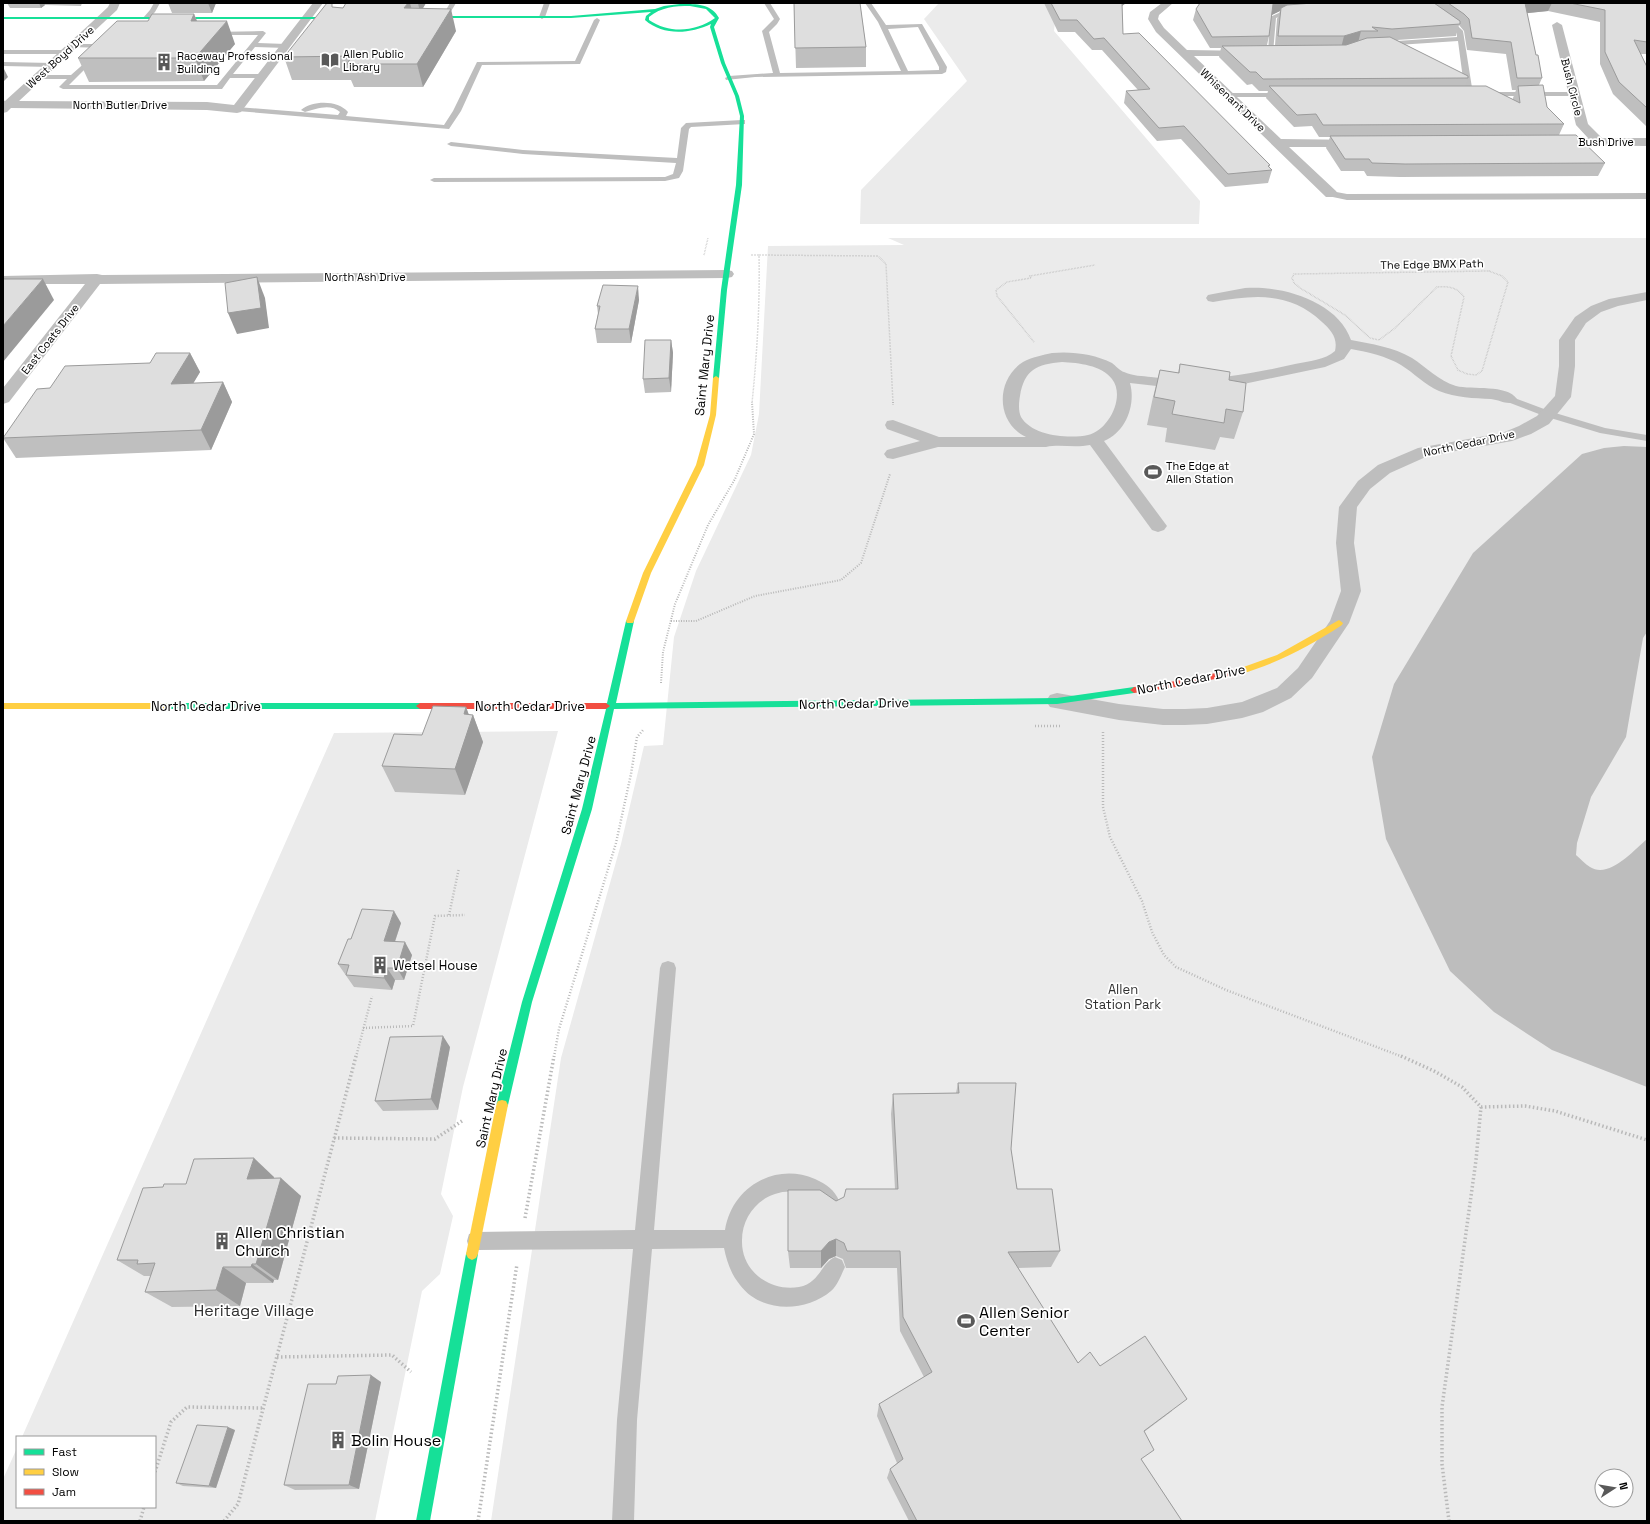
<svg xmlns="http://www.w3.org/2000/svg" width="1650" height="1524" font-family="'Space Grotesk',sans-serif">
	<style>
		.green { fill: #ebebeb; fill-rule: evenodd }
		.water { fill: #bdbdbd }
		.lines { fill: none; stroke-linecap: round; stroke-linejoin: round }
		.path-far3 { stroke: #b9b9b9; stroke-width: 1.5; stroke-dasharray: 0.5 1; stroke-linecap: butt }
		.path-far2 { stroke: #b9b9b9; stroke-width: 2; stroke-dasharray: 1 1.5; stroke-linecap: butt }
		.path-far1 { stroke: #b9b9b9; stroke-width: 2.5; stroke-dasharray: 1 2; stroke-linecap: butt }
		.path { stroke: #b9b9b9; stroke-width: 3.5; stroke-dasharray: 1.5 2.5; stroke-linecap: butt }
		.lane { fill: #bebebe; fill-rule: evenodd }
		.street { fill: #bebebe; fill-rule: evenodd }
		.fast { fill: #16e098; fill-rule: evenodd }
		.slow { fill: #ffcf43; fill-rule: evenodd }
		.jam { fill: #f24e42; fill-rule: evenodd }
		.wall { fill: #bfbfbf; fill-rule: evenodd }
		.shaded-wall { fill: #9b9b9b }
		.building { fill: #dedede; stroke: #9b9b9b }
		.labels { text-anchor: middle; stroke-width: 3.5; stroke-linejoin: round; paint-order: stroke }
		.far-poi-label { font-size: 11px; fill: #000; stroke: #fff; text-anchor: start }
		.far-street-label { font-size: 11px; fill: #000; stroke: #fff }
		.street-label { font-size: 13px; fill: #000; stroke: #fff }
		.poi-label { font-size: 13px; fill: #000; stroke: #fff; text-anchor: start }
		.park-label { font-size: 13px; fill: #313131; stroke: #fff }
		.near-poi-label { font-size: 16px; fill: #000; stroke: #fff; text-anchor: start }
		.near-park-label { font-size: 16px; fill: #313131; stroke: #fff }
	</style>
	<rect width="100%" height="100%" fill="#fff"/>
	<g class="green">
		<path d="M939,3H1057L1054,31L1200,201L1199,224H860L861,190L967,81L924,19Z"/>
		<path d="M888,238H1647V1521H491L561,1058L621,844L644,746L663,745L674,637L696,571L751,455L759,414L768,246L904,245ZM1602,1476H1626V1500H1602Z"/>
		<path d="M558,731L463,1087L441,1194L453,1216L440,1274L422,1291L375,1521H3V1479L17,1448V1507H155V1437H22L334,733Z"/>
	</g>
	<path class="water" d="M1624,446L1647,447V632L1643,638L1626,737L1591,797L1577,843L1576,855C1581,859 1585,864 1590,867C1609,879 1633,851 1647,839V1087L1552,1050L1494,1012L1450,971L1386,839L1372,757L1394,684L1473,553L1582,454L1604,448Z"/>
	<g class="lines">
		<g class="path-far3">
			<path d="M704,255L708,238"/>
			<path d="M751,255H759C760,305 757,354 752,403"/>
			<path d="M759,255L878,256L886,264L893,403"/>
			<path d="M1489,271L1502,276L1508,282L1482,371L1476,375L1467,374L1458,370L1451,356L1464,297C1457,287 1448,286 1437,287L1395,328L1379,340L1370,338L1345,315L1300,288L1294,283L1292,278L1294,274Z"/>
			<path d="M1034,342L997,296L996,290L1007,282L1031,278L1030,276L1095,265"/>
		</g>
		<g class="path-far2">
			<path d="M893,402V405"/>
			<path d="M671,621H696L755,596L841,580L861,563L890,474"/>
			<path d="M661,683L663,652L675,604L708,525L735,479L754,434L752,402"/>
		</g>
		<g class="path-far1">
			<path d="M1035,726H1062"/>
			<path d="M1103,732V807L1110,837L1142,901L1152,932L1164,955L1176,967L1226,990L1403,1057"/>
			<path d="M449,915L459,868"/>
			<path d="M363,1028L413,1026L435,916L465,915"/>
			<path d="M356,1057L372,996"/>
			<path d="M554,1057L559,1029L616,843L631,774L637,737L644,729"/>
		</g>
		<g class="path">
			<path d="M1401,1056L1434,1071L1462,1087L1481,1107L1525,1106L1555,1111L1647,1140"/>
			<path d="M334,1138L435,1139L462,1121"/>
			<path d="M525,1218L554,1056"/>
			<path d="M277,1357L392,1355L411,1372"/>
			<path d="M155,1472L171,1422L187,1407L263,1408"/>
			<path d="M140,1521L144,1507"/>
			<path d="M224,1521L238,1504L356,1056"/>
			<path d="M478,1521L517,1264"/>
			<path d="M1449,1521L1442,1464V1407L1476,1160L1481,1107"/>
		</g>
		<g class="lane">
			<path d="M154,3H160L155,12L148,19H144L143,18L150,10Z"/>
			<path d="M450,3H456L447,18H443L442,17Z"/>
			<path d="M544,3H550L545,17L542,19L539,17Z"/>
			<path d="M764,3H770L780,19L777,24L769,32L780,73L901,71L878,22L865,3H871L886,25L922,24L947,67L946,72L942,74L755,77L726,80L725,78L729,76L773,73L762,31L774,19ZM918,27L939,67V70L908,71L888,29Z"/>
			<path d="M1416,3C1429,3 1454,21 1463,31L1473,94L1472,96H1466L1465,94L1458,41L1382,46L1379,44L1382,42L1457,37V32Z"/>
			<path d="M1297,10L1300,12L1299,13L1284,15L1276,18L1273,53L1268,54L1270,17L1281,12Z"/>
			<path d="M597,18L600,20L580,64L482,65L461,111L449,129L237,111L233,109L237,107L338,115L340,112C330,103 316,109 305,112L301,110C313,100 338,100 348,112L346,116L444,125L453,111L477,62L575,61L594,20Z"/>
			<path d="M263,31L266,33L258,43L286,44L289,46L286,48L255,47L233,74H263L267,76L266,78H230L222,89H63L59,87L67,79H38L34,77L38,75H71L96,53L98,54V56L69,85H217L258,35H214L212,34V32Z"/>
			<path d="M72,44H106L109,46L106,48L70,47V45Z"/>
			<path d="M3,50H66L69,52L66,54H3Z"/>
			<path d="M3,62L52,63L56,65L52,67L3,66Z"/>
			<path d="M1481,92H1574L1578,94L1574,96H1481Z"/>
			<path d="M1225,93H1286L1290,95L1286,97H1228L1224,95Z"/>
			<path d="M742,120H745V124L691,127L689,129L683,171L679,178L665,181L434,182L430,180L434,178L665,177L673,174L676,163L523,154L451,146L447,144L451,142L523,150L677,158L681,128L686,123Z"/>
			<path d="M1331,191L1347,194L1647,193V199L1347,200L1328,196L1327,194Z"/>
			<path d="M1509,396L1552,412L1605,428L1647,435V441L1600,433L1544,416L1505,401L1504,399L1505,397Z"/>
			<path d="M668,961L674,963L676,968L654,1230H725C732,1187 775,1162 815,1179C826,1184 835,1190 839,1201L836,1207L830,1210C820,1206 814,1195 802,1193C770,1185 741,1210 742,1242C742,1272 771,1292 799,1287C820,1283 821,1263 835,1257L842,1260L845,1267C841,1275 838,1285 831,1291C805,1313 761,1313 740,1285C731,1274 727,1262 724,1248L652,1249L637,1420L634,1521H612L617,1420L633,1249L476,1250L469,1248L467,1241L469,1234L476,1232L635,1230L660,968L662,963Z"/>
		</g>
		<g class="street">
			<path d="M110,3H120L117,10L19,101L207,102L234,105L313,3H323L241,112L237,113L207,110L11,108L7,112L3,113V100L5,101L91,23L108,7Z"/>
			<path d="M1162,3H1173L1159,15L1158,19L1164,28L1187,50L1253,51L1254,53L1253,55L1249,56H1194L1281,139L1363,140L1365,143L1363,146L1359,147H1289L1336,191L1338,194L1336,197H1326L1156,32L1148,19L1150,12Z"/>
			<path d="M1557,22L1562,25L1588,124L1602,138H1647V146L1549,145L1547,142L1549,139L1553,138H1588L1576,125L1552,25Z"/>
			<path d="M727,270L732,271L734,274L732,277L727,278L100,284L9,402L3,404V388L85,284H3V276L97,274L102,275Z"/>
			<path d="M1245,288C1281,285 1338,301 1351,340C1372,344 1393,347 1412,358C1426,367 1439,381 1456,386C1472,390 1507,384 1517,399L1515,402C1506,405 1500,400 1491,399C1474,398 1456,398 1439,391C1425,385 1414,373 1401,365C1386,356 1368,352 1351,349L1344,359L1325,367L1234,386L1183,389L1130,383C1136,405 1126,432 1104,441L1167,526L1164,530L1158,532L1152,530L1090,445C1075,448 1059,444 1046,447H938L893,459L887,458L884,454L887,450L920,441L887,429L885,425L887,421L893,420L939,437H1026C995,422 996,379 1023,362C1032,357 1043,355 1052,353C1071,351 1095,354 1112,363C1116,366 1120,371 1124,372C1132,376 1143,376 1151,377C1201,383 1247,375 1295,364C1309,361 1325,360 1335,351C1338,338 1331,330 1322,322C1290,291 1254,295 1213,302L1208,301L1206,298L1208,295L1213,294ZM1062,362C1079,363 1101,365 1112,379C1126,397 1108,431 1088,435C1069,439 1032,436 1021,417C1018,410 1019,402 1020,396C1024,370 1037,364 1062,362Z"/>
			<path d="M1647,292V300L1618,306L1601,312L1586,323L1575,340V366L1571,397L1549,424L1531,434L1512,441L1428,456L1390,473L1370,489L1357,507L1354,543L1361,591L1349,623L1312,678L1291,698L1263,712L1242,718L1207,724L1185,725H1163L1119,720L1050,707L1046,701L1050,695L1057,693L1119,704L1163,709H1185L1207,708L1242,702L1277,688L1298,668L1330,621L1341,591L1336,543L1339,507L1358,481L1378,465L1418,448L1502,433L1519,426L1537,416L1555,396L1559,366V340L1575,317L1591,306L1609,299Z"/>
		</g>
		<g class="fast">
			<path d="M680,4C695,4 711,3 719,18L714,27L725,63L739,96L744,116L742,185L727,290L719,378L716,380L713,378L721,290L736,185L740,116L735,96L721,63L710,27L711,24C690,34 663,36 645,20L646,16L651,12L571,18H422L420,17L422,16H571L655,9L664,6ZM690,6L706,9L715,18C695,32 670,34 649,20V17C661,7 675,6 690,6Z"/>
			<path d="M3,17H346L348,18L346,19H3Z"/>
			<path d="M630,618L634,621L616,703L1057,698L1134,687L1138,690L1134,693L1057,704L614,709L592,809L532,1002L508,1105L506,1109L502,1110L498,1109L496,1105L522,1002L582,809L606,709L602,706L603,704L607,703L626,621Z"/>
			<path d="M166,703H420L424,706L420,709H166L162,706Z"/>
			<path d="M472,1248L476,1250L478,1254L430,1521H416L466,1254L468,1250Z"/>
		</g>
		<g class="slow">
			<path d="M716,376L719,378L716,415L704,465L651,573L634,621L633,623H627L626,621L643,573L696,465L710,415L713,378Z"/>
			<path d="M1339,620L1343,623L1342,625C1310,646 1278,663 1241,674L1237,671L1238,669L1277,655Z"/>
			<path d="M3,703H166L170,706L166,709H3Z"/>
			<path d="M502,1100L506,1101L508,1105L478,1254L476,1258L472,1260L468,1258L466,1254L496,1105L498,1101Z"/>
		</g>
		<g class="jam">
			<path d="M1241,668L1245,671L1244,673L1176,687L1134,693L1130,690L1134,687L1176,681Z"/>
			<path d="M420,703H606L610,706L606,709H420L416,706Z"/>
		</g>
	</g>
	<g class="wall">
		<path d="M7,3H82L81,6L45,5L41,8H10Z"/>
		<path d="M168,3H216L212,13H172Z"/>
		<path d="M346,3H426L423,8L456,31L423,87H354L351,80H292L284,57L334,7L343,8Z"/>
		<path d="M794,3H860L866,47V67L796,68Z"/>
		<path d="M1044,3H1126L1122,6L1123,34L1270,165L1269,167L1272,170L1268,183L1225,187L1181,139L1157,141L1124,103L1126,91L1138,90L1102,50H1092L1075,32H1058Z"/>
		<path d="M1200,3H1647V51L1646,54H1641L1647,67V127L1613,94L1600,64V22L1548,11L1527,13L1536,55L1542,78L1539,85L1547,107L1564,124L1559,135L1605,163L1598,176L1400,177L1367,176L1364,171H1341L1326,148L1330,137H1319L1312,126L1294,127L1266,98L1268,91H1259L1252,84L1247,85L1219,57L1221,48H1210L1193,20L1196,9ZM1280,11L1277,19L1275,45H1267L1269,36L1271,15ZM1459,25L1464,31L1467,50L1506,54L1512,90H1516L1513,98V99L1465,86L1468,78L1397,40L1456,36Z"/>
		<path d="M194,14L197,21L235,44L204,81L89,82L78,58L148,21Z"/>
		<path d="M639,300L631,343H597L595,329L598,314L597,306Z"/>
		<path d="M671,340L673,353L671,392L645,393L643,379Z"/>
		<path d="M190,353L200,372L193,383L223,382L232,402L211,450L16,458L3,438L50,388Z"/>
		<path d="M1180,364L1229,380L1243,412L1234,439L1220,437L1215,450L1165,442L1167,428L1147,425L1153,397L1160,370L1178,373Z"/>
		<path d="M466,707L469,715H473L483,742L465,795L395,792L382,766L422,735Z"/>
		<path d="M401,923L395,942L412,955L404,980H395L392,990L354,987L338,964L351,939Z"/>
		<path d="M450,1047L438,1110L383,1111L375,1101Z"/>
		<path d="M958,1083L1011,1149L1017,1189L1060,1251L1051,1267L1018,1268L1078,1363L1100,1366L1172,1411L1144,1432L1141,1459L1182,1521H909L887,1478L890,1469L897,1463L877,1416L879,1404L924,1377L900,1331L897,1268H846L843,1259L836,1256L829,1259L821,1268H790L788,1251L836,1201L895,1189L891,1114L893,1094L956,1093Z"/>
		<path d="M274,1177V1178L301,1196L278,1280H274L273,1283H246L240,1306L172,1307L145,1292L151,1276H144L117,1260L163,1187L186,1184Z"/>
		<path d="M381,1382L359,1489L295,1490L284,1485L336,1384Z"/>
		<path d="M235,1430L216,1488L183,1486L176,1483Z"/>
	</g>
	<g class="shaded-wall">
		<path d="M39,3H44L45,5L41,8Z"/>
		<path d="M208,3H216L212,13Z"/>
		<path d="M408,3H410L415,22L404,8Z"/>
		<path d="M418,3H426L420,13Z"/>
		<path d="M1120,3H1126L1119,8Z"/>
		<path d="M1276,3H1363L1281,8L1280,11L1270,16L1273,4Z"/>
		<path d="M1524,3H1552L1548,11L1520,14Z"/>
		<path d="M451,9L456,31L423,87L417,64Z"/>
		<path d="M194,14L203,36L191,21Z"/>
		<path d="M227,21L235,44L204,81L195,58Z"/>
		<path d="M1361,31L1358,43L1341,48L1344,36Z"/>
		<path d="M3,67L8,77L3,82Z"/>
		<path d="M257,277L265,298L269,328L237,334L228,313Z"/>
		<path d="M43,279L54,300L3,362V326Z"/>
		<path d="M638,286L639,300L631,343L629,329Z"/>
		<path d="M671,340L673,353L671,392L669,378Z"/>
		<path d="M190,353L200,372L181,404L171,384Z"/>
		<path d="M223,382L232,402L211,450L201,430Z"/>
		<path d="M466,707L471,721L473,715L483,742L465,795L455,769L464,714Z"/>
		<path d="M394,911L401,923L391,953L384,941Z"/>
		<path d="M405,942L412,955L404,980L397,968Z"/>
		<path d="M387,968L395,980L392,990L384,978Z"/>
		<path d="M443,1036L450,1047L438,1110L431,1099Z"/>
		<path d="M254,1158L274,1177L269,1197L247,1179Z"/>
		<path d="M281,1178L301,1196L278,1280L256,1264Z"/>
		<path d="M836,1239V1256L829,1259L821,1268V1251L829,1242Z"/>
		<path d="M252,1264L274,1280L273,1283L251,1267Z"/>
		<path d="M223,1267L246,1283L240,1306L216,1290Z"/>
		<path d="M371,1375L381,1382L359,1489L349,1485Z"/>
		<path d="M228,1427L235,1430L216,1488L209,1486Z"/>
	</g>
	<g class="building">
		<path d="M327,3H332V7L343,8L346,3H408L404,8L451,9L417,64H347L352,56L284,57Z"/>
		<path d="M794,3H860L866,47L795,48Z"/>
		<path d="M1051,3H1122L1123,34L1139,33L1270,165L1268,166L1272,170L1228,174L1184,126L1159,128L1126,91L1150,89L1104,38L1094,39L1077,20H1060Z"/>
		<path d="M1200,3H1276L1273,4L1269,36L1212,37L1196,9Z"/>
		<path d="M1313,3H1434L1460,21V24L1392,29L1372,27L1378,31H1361L1344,36H1278L1281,8L1287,5Z"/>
		<path d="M1448,3H1525L1536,55H1538L1542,78H1517L1511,42L1472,38L1469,19L1464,14Z"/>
		<path d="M1570,3H1647V42L1634,40L1647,67V108L1619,82L1605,52V10Z"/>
		<path d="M152,14H194L191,21H227L195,58H78L117,21H148Z"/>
		<path d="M1390,37L1468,76V78L1263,79L1256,72H1250L1222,46L1346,45L1367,38Z"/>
		<path d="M1543,85L1547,107L1564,124L1323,125L1316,114L1297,115L1269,86H1486L1520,103L1518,86Z"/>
		<path d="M1576,135L1605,163L1405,164L1372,163L1369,159H1345L1330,136Z"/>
		<path d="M257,277L261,308L228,313L225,283Z"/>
		<path d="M3,279H43L3,326Z"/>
		<path d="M603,285L638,286L629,329H595L600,306H597Z"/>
		<path d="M645,340H671L669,378L643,379Z"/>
		<path d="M156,353H190L171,384L223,382L201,430L3,438L37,389L50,388L65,366L150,363Z"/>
		<path d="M1180,364L1230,372L1229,380L1246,383L1243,412L1226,409L1224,423L1172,414L1175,401L1154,397L1160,370L1179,373Z"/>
		<path d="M433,706L466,707L464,714L473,715L455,769L382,766L394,734L422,735Z"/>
		<path d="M362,909L394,911L384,941L405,942L397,968H387L384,978L346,975L349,965L338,964L348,939H351Z"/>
		<path d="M443,1036L431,1099L375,1101L390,1037Z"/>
		<path d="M958,1083H1016L1011,1149L1017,1189H1052L1060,1251L1008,1252L1078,1363L1090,1352L1100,1366L1145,1336L1187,1399L1144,1431L1154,1450L1141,1459L1182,1521H917L890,1469L903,1459L879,1404L932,1372L903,1317L900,1251H847L844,1243L836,1239L829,1242L821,1251H788V1190H820L836,1201L844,1197L846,1189H898L893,1094L959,1093Z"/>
		<path d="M254,1158L247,1179L281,1178L256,1264H252L251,1267H223L216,1290L145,1292L155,1263L137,1264L138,1260H117L143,1188L163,1187L164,1184H186L194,1159Z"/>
		<path d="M371,1375L349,1485H284L308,1384H336L338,1376Z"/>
		<path d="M197,1425L228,1427L209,1486L176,1483Z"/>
	</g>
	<defs>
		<g id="library-bare" transform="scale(1.38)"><path d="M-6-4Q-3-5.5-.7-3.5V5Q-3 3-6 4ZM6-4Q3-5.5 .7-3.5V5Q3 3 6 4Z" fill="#595959" stroke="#fff" stroke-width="2.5" paint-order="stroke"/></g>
		<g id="building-bare" transform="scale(1.38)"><path d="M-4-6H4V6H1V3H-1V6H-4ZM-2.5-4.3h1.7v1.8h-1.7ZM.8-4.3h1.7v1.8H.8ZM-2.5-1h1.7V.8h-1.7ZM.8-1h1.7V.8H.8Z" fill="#595959" stroke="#fff" stroke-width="2.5" paint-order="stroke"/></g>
		<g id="stadium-bare" transform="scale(1.38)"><path d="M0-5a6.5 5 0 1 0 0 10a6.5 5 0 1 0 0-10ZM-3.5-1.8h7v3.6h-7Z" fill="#595959" stroke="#fff" stroke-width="2.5" paint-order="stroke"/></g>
	</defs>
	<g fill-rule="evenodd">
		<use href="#library-bare" x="330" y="60"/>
		<use href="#building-bare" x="164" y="62"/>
		<use href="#stadium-bare" x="1153" y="472"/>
		<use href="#building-bare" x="380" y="965"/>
		<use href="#building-bare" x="222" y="1241"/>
		<use href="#stadium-bare" x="966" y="1321"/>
		<use href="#building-bare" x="338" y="1440"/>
	</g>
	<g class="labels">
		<g class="far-poi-label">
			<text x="343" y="58">Allen Public<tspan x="343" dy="13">Library</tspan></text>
			<text x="177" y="60">Raceway Professional<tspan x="177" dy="13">Building</tspan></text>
			<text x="1166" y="470">The Edge at<tspan x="1166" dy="13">Allen Station</tspan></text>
		</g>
		<g class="far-street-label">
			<text transform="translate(60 57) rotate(-42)" y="4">West Boyd Drive</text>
			<text transform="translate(1572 87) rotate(76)" y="4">Bush Circle</text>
			<text transform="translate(1233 100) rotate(44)" y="4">Whisenant Drive</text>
			<text x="120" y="109">North Butler Drive</text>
			<text x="1606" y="146">Bush Drive</text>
			<text transform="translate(1432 264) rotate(-1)" y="4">The Edge BMX Path</text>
			<text x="365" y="281">North Ash Drive</text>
			<text transform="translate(50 339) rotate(-52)" y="4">East Coats Drive</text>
			<text transform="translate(1469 443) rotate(-12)" y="4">North Cedar Drive</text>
		</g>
		<g class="street-label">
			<text transform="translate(704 365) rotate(-84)" y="5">Saint Mary Drive</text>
			<text transform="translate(1191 679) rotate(-11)" y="5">North Cedar Drive</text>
			<text transform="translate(854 703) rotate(-1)" y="5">North Cedar Drive</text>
			<text x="206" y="711">North Cedar Drive</text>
			<text x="530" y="711">North Cedar Drive</text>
			<text transform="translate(578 785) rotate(-75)" y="5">Saint Mary Drive</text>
			<text transform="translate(491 1098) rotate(-77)" y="5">Saint Mary Drive</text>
		</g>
		<g class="poi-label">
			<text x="393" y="970">Wetsel House</text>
		</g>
		<g class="park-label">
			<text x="1123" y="994">Allen<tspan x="1123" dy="15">Station Park</tspan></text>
		</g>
		<g class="near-poi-label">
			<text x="235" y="1238">Allen Christian<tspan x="235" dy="18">Church</tspan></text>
			<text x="979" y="1318">Allen Senior<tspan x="979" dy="18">Center</tspan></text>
			<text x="351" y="1446">Bolin House</text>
		</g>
		<g class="near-park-label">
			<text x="254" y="1316">Heritage Village</text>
		</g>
	</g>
	<rect width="1650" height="1524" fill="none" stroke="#000000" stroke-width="8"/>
	<rect x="16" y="1436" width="140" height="72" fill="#ffffff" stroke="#999999"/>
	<rect x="24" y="1449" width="20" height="6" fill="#16e098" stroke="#999999"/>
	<text x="52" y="1456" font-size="12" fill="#000000">Fast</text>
	<rect x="24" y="1469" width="20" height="6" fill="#ffcf43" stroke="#999999"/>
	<text x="52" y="1476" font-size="12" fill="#000000">Slow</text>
	<rect x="24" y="1489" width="20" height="6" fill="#f24e42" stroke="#999999"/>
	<text x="52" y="1496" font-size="12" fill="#000000">Jam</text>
	<g transform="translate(1614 1488) rotate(78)"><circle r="19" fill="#ffffff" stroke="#999999"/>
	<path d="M0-3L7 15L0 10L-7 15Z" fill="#595959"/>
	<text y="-6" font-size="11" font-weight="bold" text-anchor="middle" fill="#000000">N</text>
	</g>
</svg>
